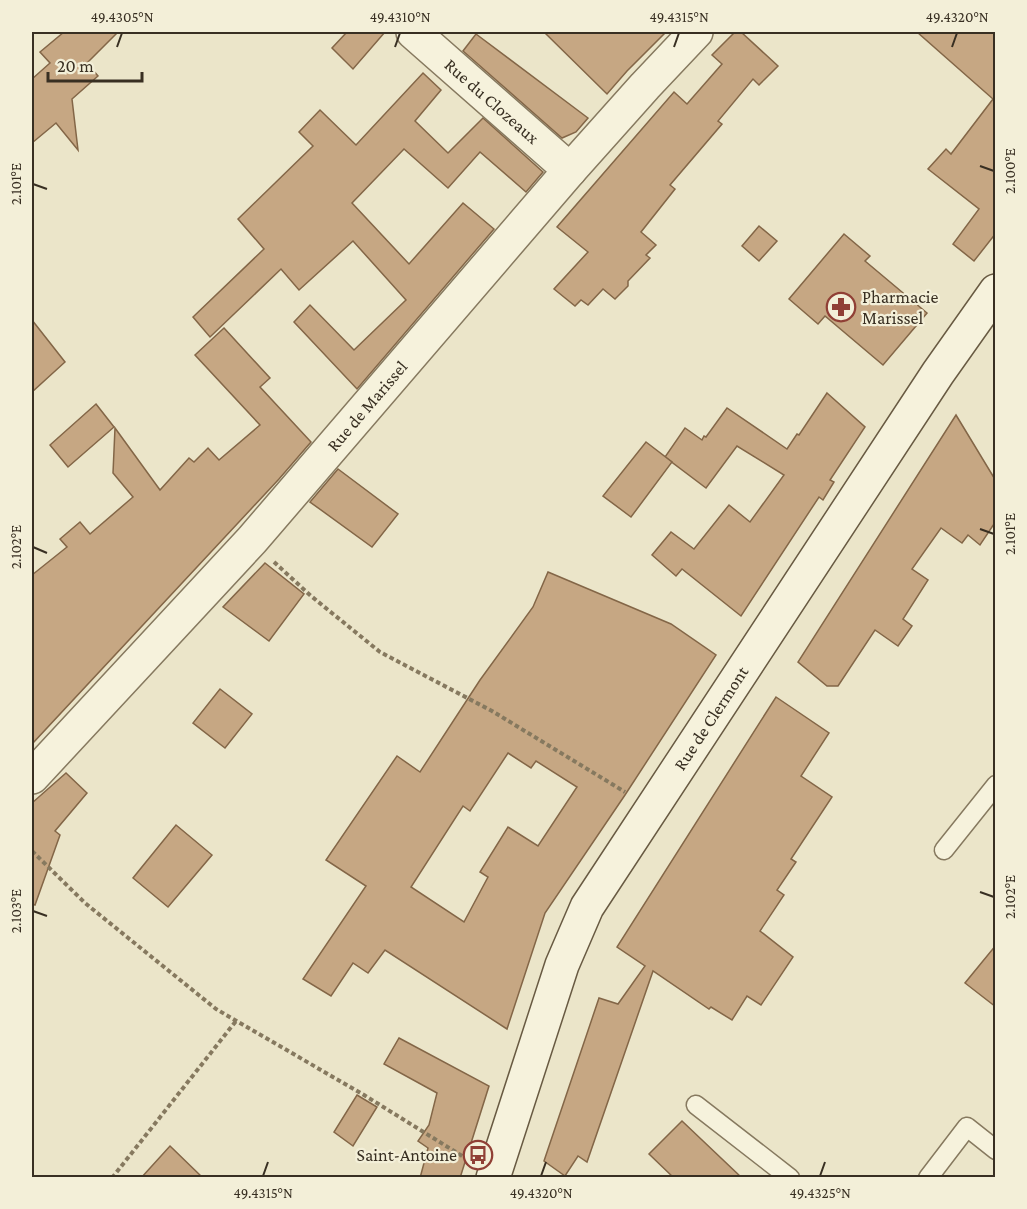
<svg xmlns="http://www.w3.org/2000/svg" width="1027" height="1209" font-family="'Crimson Pro',serif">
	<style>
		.building { fill: #c6a783; stroke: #836647; stroke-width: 1.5; fill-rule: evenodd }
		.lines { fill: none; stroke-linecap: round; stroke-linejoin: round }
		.service-casing { stroke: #86795f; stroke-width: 21 }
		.minor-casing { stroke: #86795f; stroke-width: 36 }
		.secondary-casing { stroke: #685a42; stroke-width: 36 }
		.path { stroke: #86795f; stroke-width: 4; stroke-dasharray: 4.5 3; stroke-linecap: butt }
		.service { stroke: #f6f2dc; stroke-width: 18 }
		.minor { stroke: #f6f2dc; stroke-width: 33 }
		.secondary { stroke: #f6f2dc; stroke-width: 33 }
		.ticks { fill: none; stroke: #382f22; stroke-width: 2 }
		.labels { text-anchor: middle; stroke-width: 4.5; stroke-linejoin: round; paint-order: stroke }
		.street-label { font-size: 18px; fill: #382f22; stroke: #f3efd8 }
		.poi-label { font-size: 18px; fill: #382f22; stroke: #f3efd8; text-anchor: start }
		.neatline { fill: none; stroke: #382f22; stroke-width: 2 }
		.ticks-label { font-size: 15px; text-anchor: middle; fill: #382f22 }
	</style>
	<rect width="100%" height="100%" fill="#ebe5c9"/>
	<g class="building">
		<path d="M64,32H118L87,63L98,76L72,99L78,150L56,123L32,143V79L50,63L40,52Z"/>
		<path d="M347,32H385L353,69L332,48Z"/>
		<path d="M544,32H666L627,71L607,94Z"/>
		<path d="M735,32H741L778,66L759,85L753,79L718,121L722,124L670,185L675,189L641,232L656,245L646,255L650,258L628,281V286L615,299L603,289L588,305L581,300L575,306L554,289L588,252L557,227L674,92L687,104L722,64L712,55Z"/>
		<path d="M917,32H996V233L974,261L953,244L979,209L928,169L946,149L951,154L993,99Z"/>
		<path d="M476,34L588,118L576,132L562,138L463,51Z"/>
		<path d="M423,73L441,90L415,121L448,153L483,118L543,172L526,192L480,152L448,188L404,149L352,203L409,264L463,203L494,229L357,389L294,322L310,305L354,350L406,300L353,241L299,290L281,269L210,337L193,317L264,249L238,219L313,146L299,132L320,110L356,145Z"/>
		<path d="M759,226L777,241L759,261L742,246Z"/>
		<path d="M844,234L870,256L865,261L927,313L883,365L825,316L818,324L789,299Z"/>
		<path d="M32,320L65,362L32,392Z"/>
		<path d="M224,328L270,378L260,387L311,442L279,479L32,744V575L67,547L60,539L80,522L90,534L133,497L113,473L115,428L160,490L189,458L194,462L208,448L219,460L260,425L195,355Z"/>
		<path d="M827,393L865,427L830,480L834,482L823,500L819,497L741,616L682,569L676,576L652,555L671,532L694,549L729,505L750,522L784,475L737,446L706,488L665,457L685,428L702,440L704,436L706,437L727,408L787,449L797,434L799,435Z"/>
		<path d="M96,404L114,427L68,467L50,445Z"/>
		<path d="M956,415L996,481V521L980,545L968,535L962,543L941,528L912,569L928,580L903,619L912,626L898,646L875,630L838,686H827L798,662Z"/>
		<path d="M646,442L672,462L631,517L603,496Z"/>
		<path d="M338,469L398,514L372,547L310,502Z"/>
		<path d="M265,563L304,594L269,641L223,607Z"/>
		<path d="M548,572L671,624L716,655L625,795L545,913L507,1029L385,950L368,973L353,963L331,996L303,979L366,886L326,860L397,756L420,772L480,680L533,607ZM508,753L531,768L536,761L577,787L538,846L508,827L480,872L488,877L464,922L411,887L463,806L470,811Z"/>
		<path d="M220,689L252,714L225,748L193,723Z"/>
		<path d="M776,697L829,733L801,776L832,797L791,859L796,862L777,890L784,895L760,931L793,957L761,1005L747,996L732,1020L711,1007L709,1009L653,971L587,1162L578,1156L565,1176L544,1161L599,998L618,1004L645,966L617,947Z"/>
		<path d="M66,773L87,793L55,831L60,835L35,905L32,904V803Z"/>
		<path d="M176,825L212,855L168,907L133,878Z"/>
		<path d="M996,945V1007L965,983Z"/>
		<path d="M399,1038L489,1086L460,1178H420L428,1148L418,1141L429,1125L437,1093L384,1064Z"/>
		<path d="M357,1095L377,1107L353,1146L334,1132Z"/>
		<path d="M682,1121L742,1178H674L649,1154Z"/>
		<path d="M170,1146L203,1178H141Z"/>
	</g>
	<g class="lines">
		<g class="service-casing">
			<g id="service">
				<path d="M944,850L996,785"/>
				<path d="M696,1105L790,1178"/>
				<path d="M928,1178L967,1127L996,1150"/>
			</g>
		</g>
		<g class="minor-casing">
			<g id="minor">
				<path id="s1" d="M413,32L570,170"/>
				<path id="s2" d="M32,777L252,540L570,170L645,86L696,32"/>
			</g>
		</g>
		<g class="secondary-casing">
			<g id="secondary">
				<path id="s3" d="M493,1178L562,965L587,907L938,373L996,291"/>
			</g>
		</g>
		<g class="path">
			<path d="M274,562L311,596L380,652L492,711L625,792"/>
			<path d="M32,851L85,903L216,1009L364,1095L467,1159"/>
			<path d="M112,1178L236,1021"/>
		</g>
		<use href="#service" class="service"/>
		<use href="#minor" class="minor"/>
		<use href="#secondary" class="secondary"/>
	</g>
	<path class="ticks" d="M117,47L122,33M395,47L400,33M674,47L679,33M952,47L957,33M980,166L994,171M33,184L47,189M980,529L994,534M33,547L47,553M980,892L994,897M33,911L47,916M263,1176L268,1162M541,1176L546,1162M820,1176L825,1162"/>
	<defs>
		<g id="pharmacy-ring" transform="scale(1.5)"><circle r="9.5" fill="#f3efd8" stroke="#903f35" stroke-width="1.5"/><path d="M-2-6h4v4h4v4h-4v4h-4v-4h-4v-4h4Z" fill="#903f35"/></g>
		<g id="bus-ring" transform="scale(1.5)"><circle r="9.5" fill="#f3efd8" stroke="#903f35" stroke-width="1.5"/><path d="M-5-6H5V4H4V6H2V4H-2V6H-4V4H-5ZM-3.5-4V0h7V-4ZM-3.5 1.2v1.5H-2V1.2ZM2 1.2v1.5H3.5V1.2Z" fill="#903f35"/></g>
	</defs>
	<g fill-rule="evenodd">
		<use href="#pharmacy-ring" x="841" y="307"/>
		<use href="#bus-ring" x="478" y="1155"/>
	</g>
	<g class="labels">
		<g class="street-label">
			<text dy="6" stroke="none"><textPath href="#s1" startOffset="105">Rue du Clozeaux</textPath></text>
			<text dy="6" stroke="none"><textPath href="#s2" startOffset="500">Rue de Marissel</textPath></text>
			<text dy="6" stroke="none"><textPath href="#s3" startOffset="513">Rue de Clermont</textPath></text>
		</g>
		<g class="poi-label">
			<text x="862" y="303">Pharmacie<tspan x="862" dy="21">Marissel</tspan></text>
			<text x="457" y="1161" text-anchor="end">Saint-Antoine</text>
		</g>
	</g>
	<rect width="1027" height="1209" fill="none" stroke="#f3efd8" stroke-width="66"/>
	<path d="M48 72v9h94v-9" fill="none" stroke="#382f22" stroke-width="3"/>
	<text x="57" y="72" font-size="18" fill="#382f22" stroke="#f3efd8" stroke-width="4.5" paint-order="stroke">20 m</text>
	<rect x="33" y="33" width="961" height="1143" class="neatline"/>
	<g class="ticks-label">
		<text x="122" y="22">49.4305°N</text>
		<text x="400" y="22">49.4310°N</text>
		<text x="679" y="22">49.4315°N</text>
		<text x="957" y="22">49.4320°N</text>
		<text transform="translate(1010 171) rotate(-90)" y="5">2.100°E</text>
		<text transform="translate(16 184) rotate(-90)" y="5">2.101°E</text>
		<text transform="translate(1010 534) rotate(-90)" y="5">2.101°E</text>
		<text transform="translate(16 547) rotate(-90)" y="5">2.102°E</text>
		<text transform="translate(1010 897) rotate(-90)" y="5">2.102°E</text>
		<text transform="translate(16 911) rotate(-90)" y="5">2.103°E</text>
		<text x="263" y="1198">49.4315°N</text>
		<text x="541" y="1198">49.4320°N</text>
		<text x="820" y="1198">49.4325°N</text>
	</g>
</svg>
